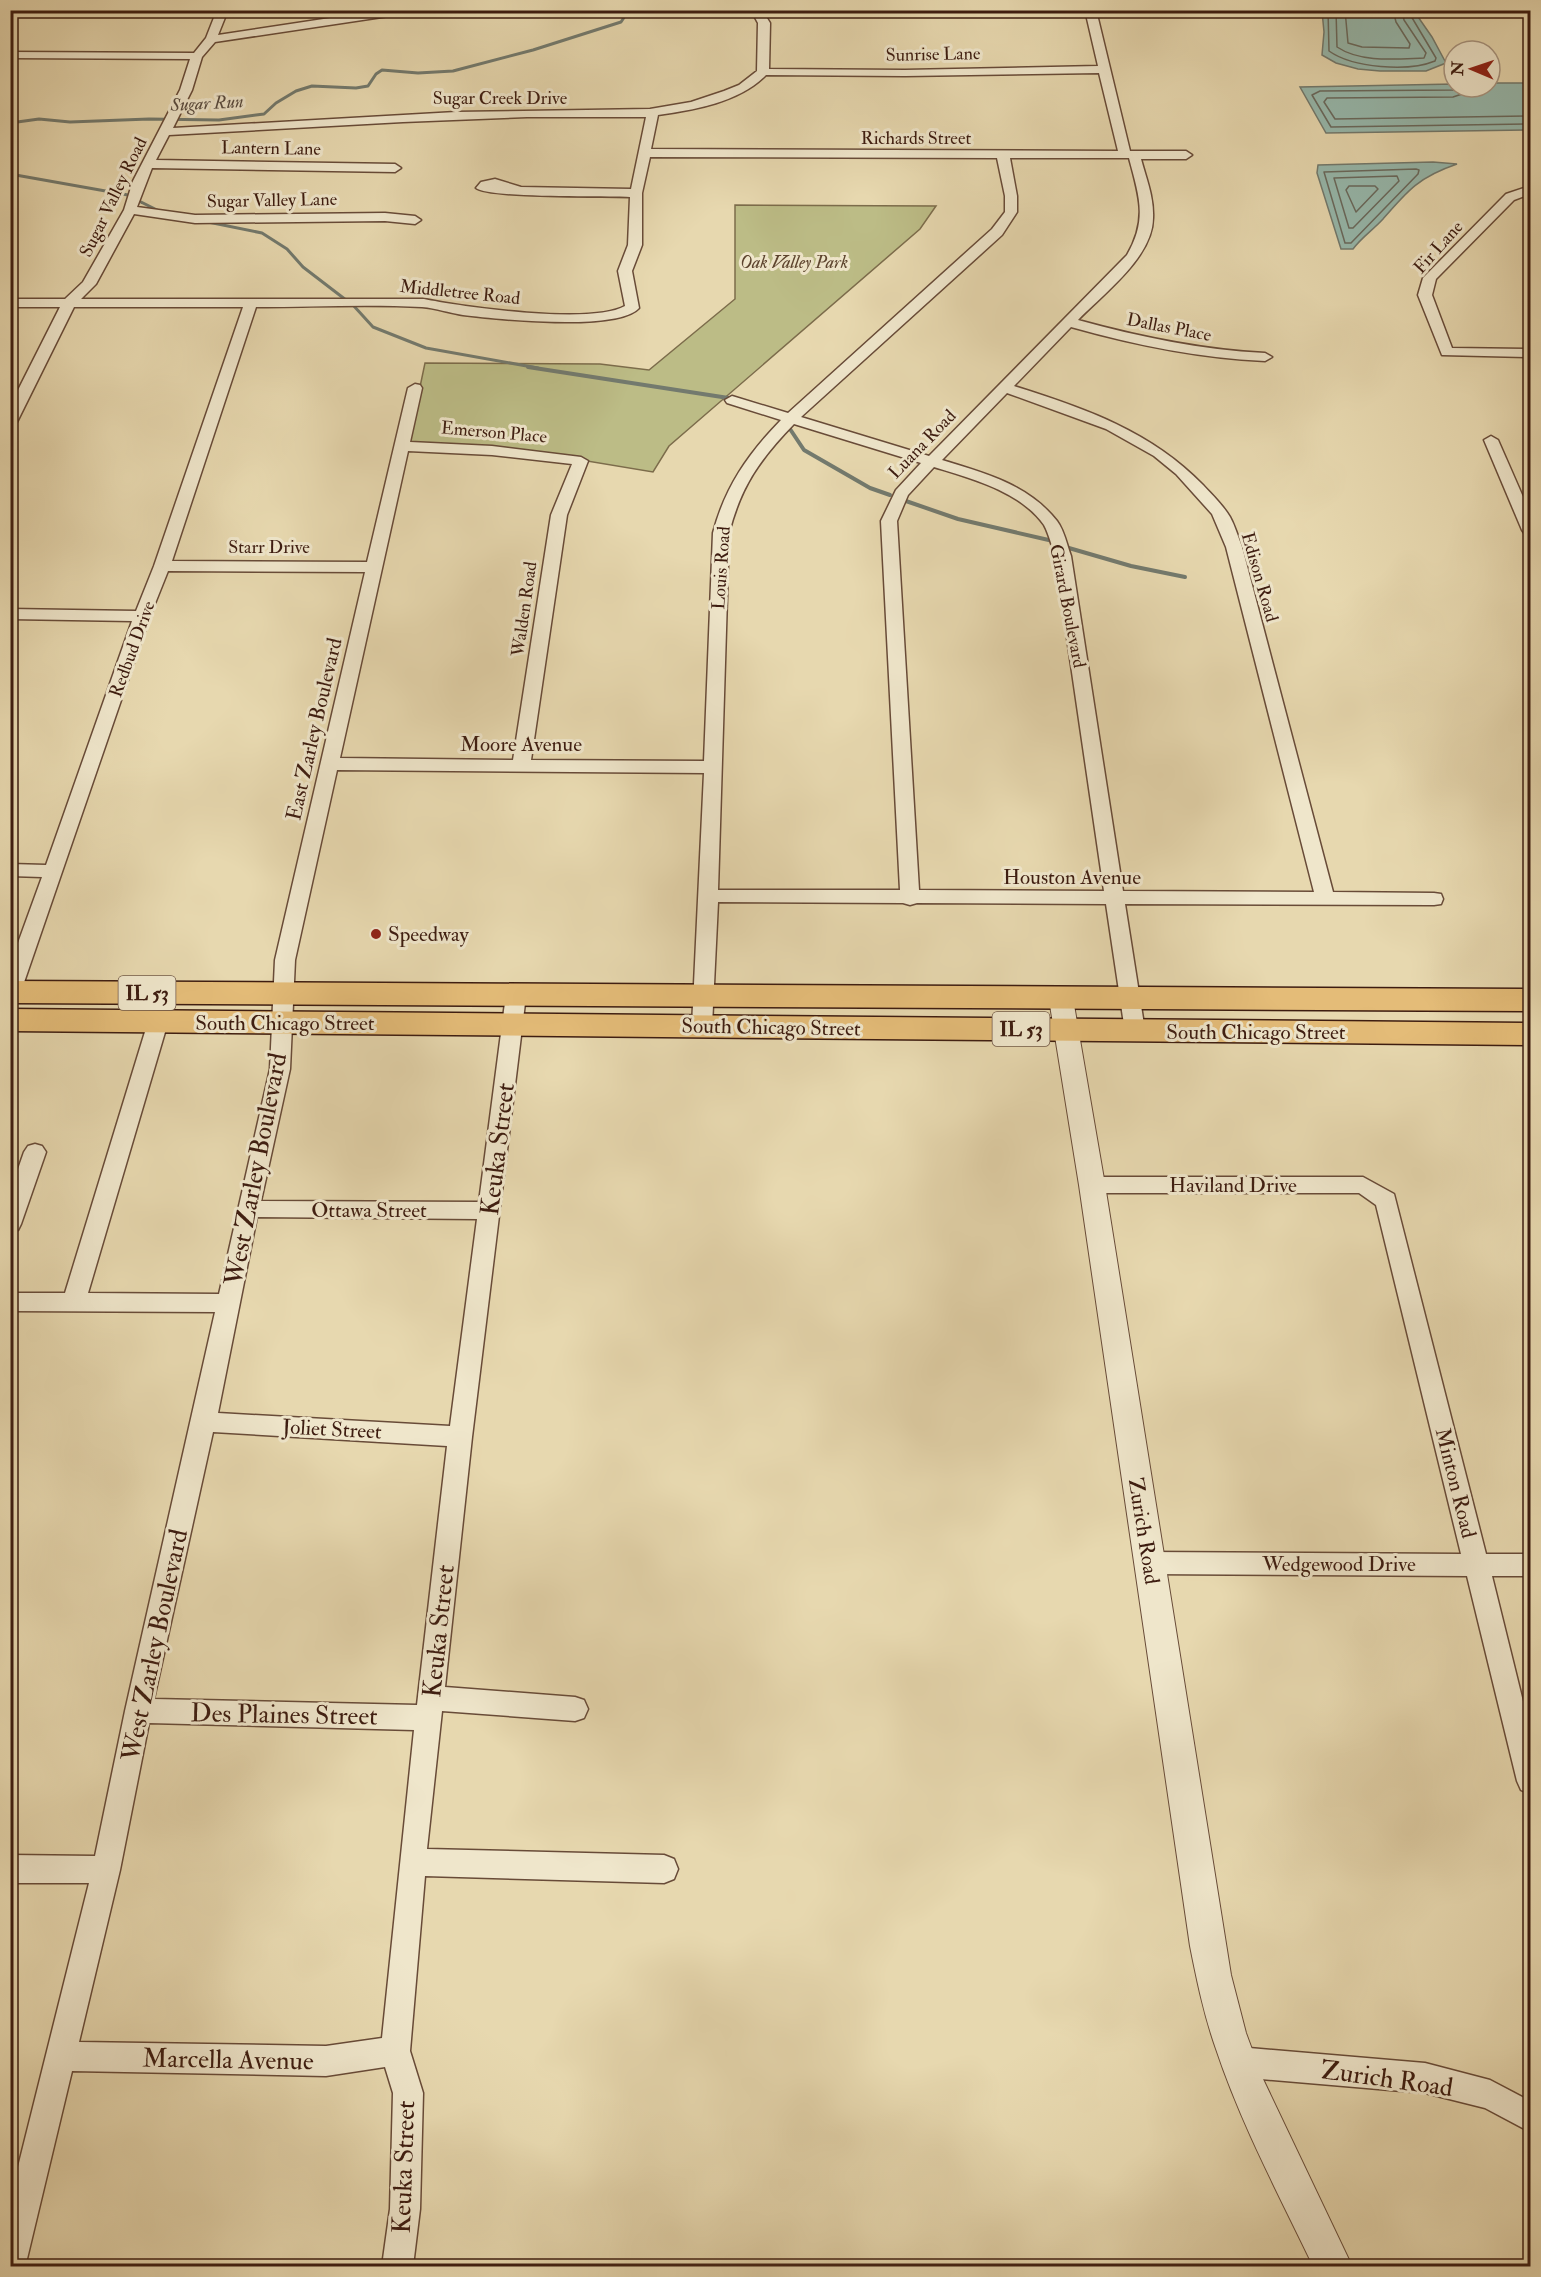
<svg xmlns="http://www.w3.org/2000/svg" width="1541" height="2277" font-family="'IM FELL Double Pica',serif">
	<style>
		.green { fill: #bcbc86; stroke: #7c6c4b; stroke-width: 1.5 }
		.water { fill: #97b9ad; stroke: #737a6e; stroke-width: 1.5 }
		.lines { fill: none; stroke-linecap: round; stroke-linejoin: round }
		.shore { stroke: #6a6a5e; stroke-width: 1.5 }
		.stream-far1 { stroke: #737a6e; stroke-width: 3 }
		.stream { stroke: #737a6e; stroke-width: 4 }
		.minor-casing { stroke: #684b38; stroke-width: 3 }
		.tertiary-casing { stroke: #684b38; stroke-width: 2 }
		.primary-casing { stroke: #3d1c10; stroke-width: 3 }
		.minor { fill: #efe6cb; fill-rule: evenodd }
		.tertiary { fill: #efe6cb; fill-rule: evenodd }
		.primary { fill: #e4bc78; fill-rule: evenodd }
		.poi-dot { fill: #8f2418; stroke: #efe6cb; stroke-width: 2 }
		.labels { text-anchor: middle; stroke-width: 6; stroke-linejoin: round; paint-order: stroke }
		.far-street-label { font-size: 18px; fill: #3d1c10; stroke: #efe6cb }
		.far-water-label { font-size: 18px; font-style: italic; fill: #584b3f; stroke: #efe6cb }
		.far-park-label { font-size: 18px; font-style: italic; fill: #5d442e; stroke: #efe6cb }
		.shield { fill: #efe6cb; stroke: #725948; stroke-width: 1.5 }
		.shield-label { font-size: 20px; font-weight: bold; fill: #3d1c10 }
		.street-label { font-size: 21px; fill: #3d1c10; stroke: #efe6cb }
		.poi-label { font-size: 21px; fill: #3d1c10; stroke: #efe6cb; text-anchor: start }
		.near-street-label { font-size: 26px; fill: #3d1c10; stroke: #efe6cb }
	</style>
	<rect width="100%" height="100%" fill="#e7d8af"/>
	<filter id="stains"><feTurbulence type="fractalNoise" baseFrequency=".00333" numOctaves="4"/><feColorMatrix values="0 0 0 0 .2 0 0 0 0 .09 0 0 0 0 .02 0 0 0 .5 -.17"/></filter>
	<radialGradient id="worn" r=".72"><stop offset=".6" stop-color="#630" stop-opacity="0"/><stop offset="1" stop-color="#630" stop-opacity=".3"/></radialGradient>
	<path class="green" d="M735,205L936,206L920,229L669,446L653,472L521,450L466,445L408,444L425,363L600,364L649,370L735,299Z"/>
	<g class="water">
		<path d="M1322,11H1414L1432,37L1446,63L1426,71H1380L1358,69L1336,63L1322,55L1324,32Z"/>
		<path d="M1490,83H1530V130L1326,133L1300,87L1454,84V87H1490Z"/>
		<path d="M1433,162L1457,164C1419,177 1408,190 1383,219C1373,230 1362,237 1353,249H1341L1317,173L1318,165Z"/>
	</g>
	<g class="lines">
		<g class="shore">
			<path d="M1328,10L1329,51C1353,68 1408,72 1435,61L1436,58L1411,16L1410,10"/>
			<path d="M1336,10L1337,47C1361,63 1396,59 1424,58L1426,53L1404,20L1402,10"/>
			<path d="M1345,10L1348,43L1362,47L1409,48L1410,44L1396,22L1393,10"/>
			<path d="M1458,87L1453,90L1320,91L1312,95L1331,127L1530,124"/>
			<path d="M1467,87L1462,94L1453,97L1327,98L1324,102L1335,119L1530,116"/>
			<path d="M1416,169L1419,170L1418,174L1351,243H1345L1324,172Z"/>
			<path d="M1397,176L1399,181L1353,228H1349L1334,178Z"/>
			<path d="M1349,186H1375L1378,189L1356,212L1346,190Z"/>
		</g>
		<g class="stream-far1">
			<path d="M1219,10L1251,15"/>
			<path d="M1309,16H1323"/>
			<path d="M10,123L39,119L70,122L149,119L219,120L264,114L276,103L296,91L312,86L356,88L368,86L376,74L382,70L418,73L453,71L533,50L621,22L629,10"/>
			<path d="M10,174L128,195"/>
			<path d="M141,202L157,210"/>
			<path d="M208,222L262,233L287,249L303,267L346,300"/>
			<path d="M353,305L373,327L426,348L538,368"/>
		</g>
		<g class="stream">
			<path d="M528,367L735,399"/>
			<path d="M790,429L804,450L870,488L890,495"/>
			<path d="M903,500L958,519L1053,541"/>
			<path d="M1062,546L1131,566L1185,577"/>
		</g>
		<g class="minor-casing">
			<g id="minor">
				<path d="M217,10H228L218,35L383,10H414L409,13L215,42L202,57L192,90L173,128L456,112L650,109L691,102L724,91L739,85L757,71L758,23L751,10H762L770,23L769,69L905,70L1098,66L1085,10H1096L1130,151H1186L1192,155L1186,159H1141C1146,178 1154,197 1153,218C1153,257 1103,294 1078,320C1140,337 1201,350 1265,353L1272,357L1265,361C1199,358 1135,345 1071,327L1014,386C1084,408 1151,431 1203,485C1212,495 1223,505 1230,517C1235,526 1238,537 1242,547L1333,892L1434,893L1441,894L1443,899L1441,904L1434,905L1125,904L1145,1031L1142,1036L1135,1038L1128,1036L1125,1031L1106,904L917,903L910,905L903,903L718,902L712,1026L709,1031L702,1033L695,1031L692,1026L704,773L337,770L295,960L290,1069L261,1201L479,1202L506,995L509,990L516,988L523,990L526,995L472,1437L445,1687L575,1697L584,1700L588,1709L584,1718L575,1721L442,1711L427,1849L664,1855L674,1859L678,1869L674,1879L664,1883L425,1876L410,2051L423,2093L420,2209L413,2266H382L390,2209L393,2093L385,2067L326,2076L72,2071L26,2263L24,2266H10V2199L89,1883H10V1855L95,1856L125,1711L215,1312L10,1311V1293H65L148,1022L151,1017L158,1015L165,1017L168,1022L88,1293L219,1294L270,1069L275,960L365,572L168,571L150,616L20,994L17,999L10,1001V965L42,877L10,876V864L46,865L132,621L10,619V609L136,611L154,566L243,307H74L17,422L10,426V406L60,307H10V299H65L83,282L124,210L133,181L180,90L190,59L10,58V52L194,53L206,38ZM1099,73L1118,151L651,149L658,115C694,110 740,102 766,75L905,76ZM527,117H646L631,189L521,187L495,179L481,182L476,188C487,198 606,196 630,197L628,245L618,271L625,306C592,325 463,307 424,299H81L96,284L134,214L195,223L385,221L415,224L421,220L415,216L385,213L195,215L137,207L152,168L395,172L401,168L395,164L156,160L169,135L403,122ZM650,157L997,158L1005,196V212L992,229L788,413L732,396L725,400L727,403L781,420C748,454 725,487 713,533L704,761L531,760L567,515L588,461L581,457L492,446L410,442L422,388L420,385L415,384L408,388L367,562L172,561L256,307C311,307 367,304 422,307C436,308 449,313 463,315C495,319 618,332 639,308L632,271L642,245V193ZM1010,158H1129C1139,196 1148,219 1127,255L929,456L801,417L1002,235L1017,212V196ZM1007,393L1106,429L1154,456L1176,474L1212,514L1226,547L1314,892L1123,891L1071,556C1067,545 1064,530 1057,521C1028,484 984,473 942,460ZM794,424L921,463L896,490L881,521L900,890H718L729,533C741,486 760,459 794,424ZM408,451L492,455L572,464L551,515L513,760L340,758ZM934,467C972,479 1020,491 1044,525C1049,534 1052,547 1055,556L1104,891L919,890L897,521L908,495ZM257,1217L477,1219L450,1426L218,1413ZM213,1432L447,1446L417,1705L154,1699ZM149,1723L414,1730L382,2038L326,2046L79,2042L120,1870Z"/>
				<path d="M1530,186V194L1514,200L1436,279L1432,295L1452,348L1530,349V357L1442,355L1418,295L1423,278L1506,194Z"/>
				<path d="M1491,436L1498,440L1530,513V535L1524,533L1522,530L1484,440Z"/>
				<path d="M35,1144L42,1146L46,1152L21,1224L18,1230L10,1232V1192L24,1152L28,1146Z"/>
				<path d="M1092,1177H1363L1394,1194L1486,1554H1530V1576H1492L1530,1730V1794L1521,1790L1517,1781L1467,1576L1148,1574L1139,1571L1136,1563L1139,1555L1148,1552L1461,1554L1376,1205L1359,1193H1092L1084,1191L1081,1185L1084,1179Z"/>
				<path d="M1238,2047L1425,2063L1490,2080L1530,2101V2132L1485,2108L1425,2093L1238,2077L1228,2072L1223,2062L1228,2052Z"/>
			</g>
		</g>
		<g class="tertiary-casing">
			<path id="tertiary" d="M1061,990L1069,993L1073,999L1105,1185L1231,1975L1246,2033L1263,2079L1352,2266H1313C1279,2195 1241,2124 1216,2049C1204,2015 1197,1981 1190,1946L1079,1185L1049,999L1053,993Z"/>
		</g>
		<g class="primary-casing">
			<g id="primary">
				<path d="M10,981L1530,989V1011L10,1003Z"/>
				<path d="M10,1009L1530,1023V1045L10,1031Z"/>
			</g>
		</g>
		<use href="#minor" class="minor"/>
		<use href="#tertiary" class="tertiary"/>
		<use href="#primary" class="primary"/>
	</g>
	<circle class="poi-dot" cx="376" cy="934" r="6"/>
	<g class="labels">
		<g class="far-street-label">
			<text transform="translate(933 54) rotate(-1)" y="6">Sunrise Lane</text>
			<text x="500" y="104">Sugar Creek Drive</text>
			<text x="916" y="144">Richards Street</text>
			<text transform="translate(271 148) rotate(1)" y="6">Lantern Lane</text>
			<text transform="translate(113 197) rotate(-64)" y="6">Sugar Valley Road</text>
			<text transform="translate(272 200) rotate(-1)" y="6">Sugar Valley Lane</text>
			<text transform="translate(1438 247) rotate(-48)" y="6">Fir Lane</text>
			<text transform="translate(460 292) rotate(6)" y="6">Middletree Road</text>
			<text transform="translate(1169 327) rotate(11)" y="6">Dallas Place</text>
			<text transform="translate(494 432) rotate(5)" y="6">Emerson Place</text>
			<text transform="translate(922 444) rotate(-46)" y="6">Luana Road</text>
			<text x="269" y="553">Starr Drive</text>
			<text transform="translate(721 568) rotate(-86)" y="6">Louis Road</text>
			<text transform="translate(1260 577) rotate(74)" y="6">Edison Road</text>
			<text transform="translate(1068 606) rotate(79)" y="6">Girard Boulevard</text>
			<text transform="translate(524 609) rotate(-82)" y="6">Walden Road</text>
			<text transform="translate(132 649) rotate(-70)" y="6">Redbud Drive</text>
		</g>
		<g class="far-water-label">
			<text transform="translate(207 103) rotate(-3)" y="6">Sugar Run</text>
		</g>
		<g class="far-park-label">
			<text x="794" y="268">Oak Valley Park</text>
		</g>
		<g class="shield">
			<rect x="118.5" y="976" width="57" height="34" rx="4.5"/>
			<rect x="992.5" y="1012" width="57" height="34" rx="4.5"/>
		</g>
		<g class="shield-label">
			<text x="147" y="1000">IL 53</text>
			<text x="1021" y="1036">IL 53</text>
		</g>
		<g class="street-label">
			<text transform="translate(314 729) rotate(-77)" y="7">East Zarley Boulevard</text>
			<text x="521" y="751">Moore Avenue</text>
			<text x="1072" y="884">Houston Avenue</text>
			<text x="285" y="1030">South Chicago Street</text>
			<text transform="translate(771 1027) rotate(1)" y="7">South Chicago Street</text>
			<text x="1256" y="1039">South Chicago Street</text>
			<text x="1233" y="1192">Haviland Drive</text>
			<text x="369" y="1217">Ottawa Street</text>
			<text transform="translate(332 1429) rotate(3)" y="7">Joliet Street</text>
			<text transform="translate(1456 1483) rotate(76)" y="7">Minton Road</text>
			<text transform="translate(1144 1531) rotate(81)" y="7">Zurich Road</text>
			<text x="1339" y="1571">Wedgewood Drive</text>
		</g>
		<g class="poi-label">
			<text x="388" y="941">Speedway</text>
		</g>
		<g class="near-street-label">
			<text transform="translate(497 1149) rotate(-83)" y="9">Keuka Street</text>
			<text transform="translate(255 1169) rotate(-79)" y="9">West Zarley Boulevard</text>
			<text transform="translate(438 1631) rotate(-84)" y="9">Keuka Street</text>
			<text transform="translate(154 1645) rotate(-78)" y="9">West Zarley Boulevard</text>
			<text transform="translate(284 1714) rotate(1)" y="9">Des Plaines Street</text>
			<text transform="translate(228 2059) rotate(1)" y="9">Marcella Avenue</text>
			<text transform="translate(1387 2078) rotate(8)" y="9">Zurich Road</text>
			<text transform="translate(403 2167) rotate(-88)" y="9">Keuka Street</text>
		</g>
	</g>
	<rect width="1541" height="2277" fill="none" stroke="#e7d8af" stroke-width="36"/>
	<rect x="12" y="12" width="1517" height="2253" fill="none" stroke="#3d1c10" stroke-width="3"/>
	<rect x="18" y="18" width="1505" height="2241" fill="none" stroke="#3d1c10" stroke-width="1.5"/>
	<g transform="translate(1472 69) rotate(272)"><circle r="28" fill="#efe6cb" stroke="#a89580" stroke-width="1.5"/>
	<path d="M0-4.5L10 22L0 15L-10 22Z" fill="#8f2418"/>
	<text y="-9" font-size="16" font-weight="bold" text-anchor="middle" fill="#3d1c10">N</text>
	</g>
	<rect width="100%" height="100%" filter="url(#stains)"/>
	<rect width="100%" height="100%" fill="url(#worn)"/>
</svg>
